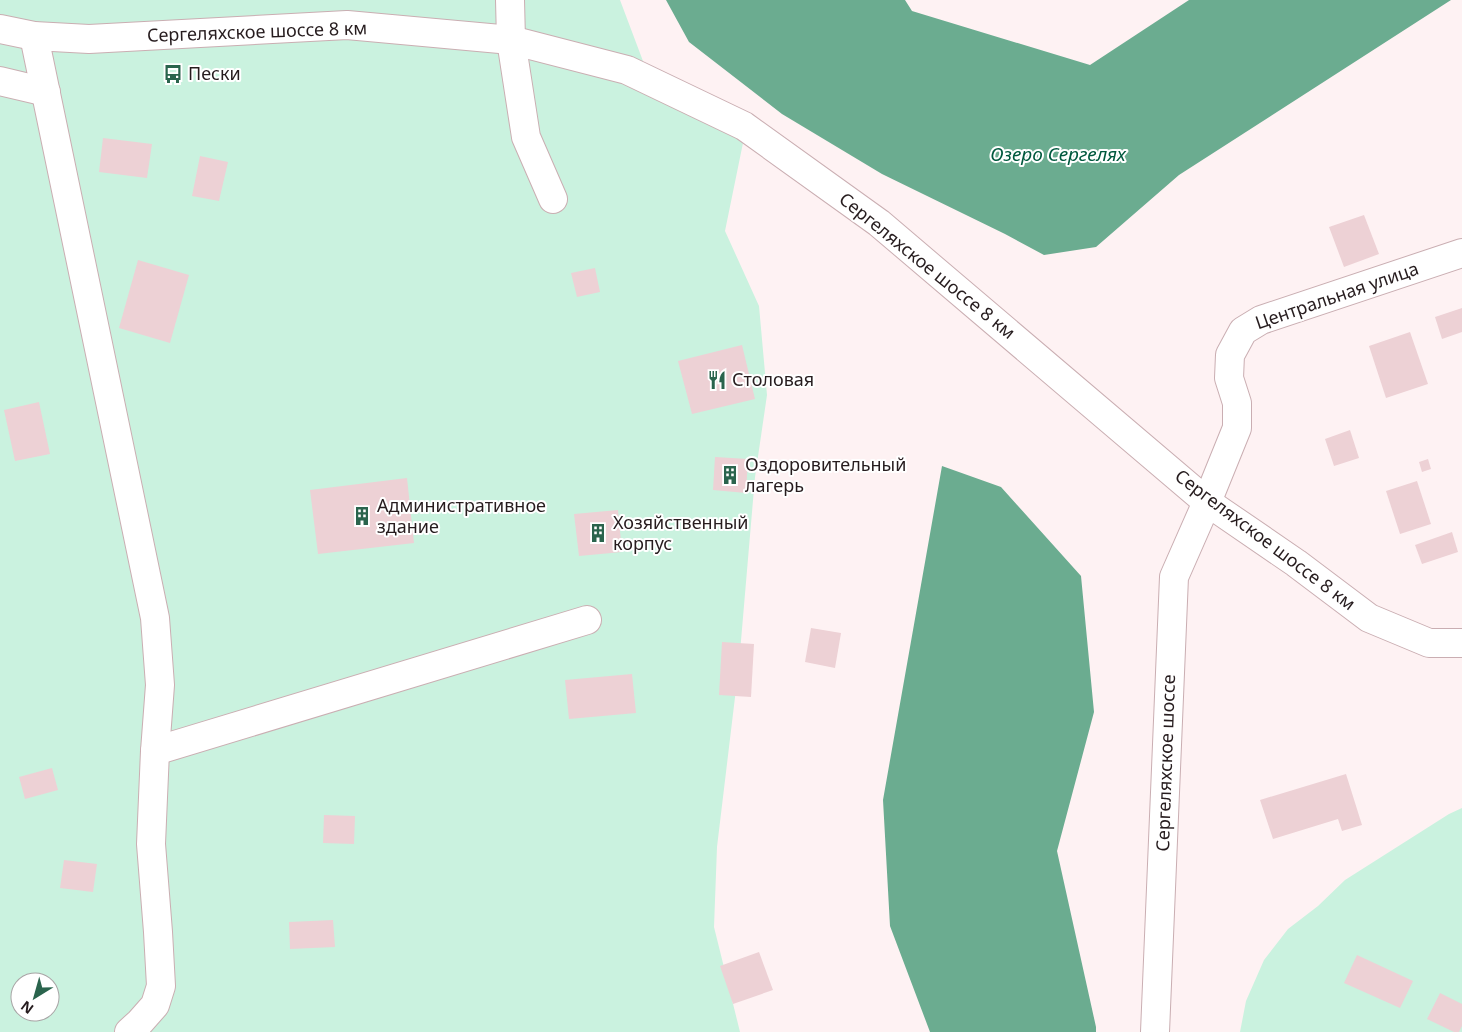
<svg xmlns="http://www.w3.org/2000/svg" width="1462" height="1032" font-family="'Noto Sans',sans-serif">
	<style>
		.green { fill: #caf2df; fill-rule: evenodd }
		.water { fill: #6bac90 }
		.building { fill: #edd1d5 }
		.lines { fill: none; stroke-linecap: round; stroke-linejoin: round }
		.street-casing { stroke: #caaeb2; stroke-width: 30 }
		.secondary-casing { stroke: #caaeb2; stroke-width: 30 }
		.street { stroke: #fff; stroke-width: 28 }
		.secondary { stroke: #fff; stroke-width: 28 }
		.labels { text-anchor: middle; stroke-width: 4; stroke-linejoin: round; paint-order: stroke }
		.street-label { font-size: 18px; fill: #261c1e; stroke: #fff }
		.poi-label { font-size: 18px; fill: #261c1e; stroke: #fff; text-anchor: start }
		.water-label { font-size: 19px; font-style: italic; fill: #00593e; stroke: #fff }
	</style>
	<rect width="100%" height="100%" fill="#fef2f3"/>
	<g class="green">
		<path d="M0,0H620L652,85L744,138L725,231L759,306L767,395L755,477L739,664L717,847L714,927L740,1032H0ZM20,982H50V1012H20Z"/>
		<path d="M1462,808V1032H1240L1246,1001L1264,960L1288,929L1318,906L1345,880L1449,814Z"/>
	</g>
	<g class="water">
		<path d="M666,0H905L912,11L1090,65L1189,0H1451L1179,175L1096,247L1044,255L1005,234L882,174L782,114L689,42Z"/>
		<path d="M942,466L1001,487L1081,576L1094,712L1057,851L1096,1027V1032H930L890,926L883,800Z"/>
	</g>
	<g class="building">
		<path d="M103,138L152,144L147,178L99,172Z"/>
		<path d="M200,156L228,162L219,201L192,196Z"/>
		<path d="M1364,215L1379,254L1344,267L1329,227Z"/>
		<path d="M138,260L189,275L170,343L119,328Z"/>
		<path d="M595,268L600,292L577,297L571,273Z"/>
		<path d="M1462,308V332L1442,339L1435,317Z"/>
		<path d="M1410,332L1428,384L1386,398L1369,346Z"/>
		<path d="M742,345L755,399L692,414L678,361Z"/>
		<path d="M39,402L50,454L15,461L4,410Z"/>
		<path d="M1350,430L1359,458L1334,466L1325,439Z"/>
		<path d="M715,457L748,459L746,493L713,490Z"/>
		<path d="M1428,459L1431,469L1422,472L1419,462Z"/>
		<path d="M407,478L414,543L318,554L310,490Z"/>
		<path d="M1417,481L1431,524L1400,534L1386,491Z"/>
		<path d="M618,510L622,552L579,556L574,514Z"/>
		<path d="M1452,532L1458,552L1422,564L1415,545Z"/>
		<path d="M811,628L841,633L835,668L805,662Z"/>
		<path d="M722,642L754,644L751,697L719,695Z"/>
		<path d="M632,674L636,713L569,719L565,680Z"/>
		<path d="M52,768L58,790L25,799L19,777Z"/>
		<path d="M1346,774L1362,825L1342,831L1338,819L1273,839L1260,800Z"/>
		<path d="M324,815L355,816L354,844L323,843Z"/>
		<path d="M64,860L97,864L93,892L60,888Z"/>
		<path d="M333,920L335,947L290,949L289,922Z"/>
		<path d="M759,952L773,990L733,1004L720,966Z"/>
		<path d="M1357,955L1413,981L1400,1008L1344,983Z"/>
		<path d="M1440,993L1462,1004V1026L1459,1032H1454L1427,1019Z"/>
	</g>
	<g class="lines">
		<g class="street-casing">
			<g id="street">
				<path d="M510,0L511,40L526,137L553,199"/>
				<path d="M34,36L155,618L160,685L155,751L151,844L158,932L161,986L155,1005L140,1022L129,1032"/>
				<path d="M0,81L46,92"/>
				<path d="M1207,502L1237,428V403L1229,378L1230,355L1243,331L1261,320L1462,253"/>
				<path d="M155,751L587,620"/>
			</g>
		</g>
		<g class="secondary-casing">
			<g id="secondary">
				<path d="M0,29L34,36L89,39L347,25L511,40L627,70L744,126L879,223L1207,502L1296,563L1369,618L1429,643H1462"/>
				<path d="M1155,1032L1174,577L1207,502"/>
			</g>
		</g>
		<use href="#street" class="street"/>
		<use href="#secondary" class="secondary"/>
	</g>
	<defs>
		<g id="bus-bare" transform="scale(1.5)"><path d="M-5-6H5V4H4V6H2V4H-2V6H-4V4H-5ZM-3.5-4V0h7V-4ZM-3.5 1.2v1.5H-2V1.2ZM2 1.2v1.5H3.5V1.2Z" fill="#2a644d" stroke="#fff" stroke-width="2.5" paint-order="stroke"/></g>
		<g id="restaurant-bare" transform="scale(1.5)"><path d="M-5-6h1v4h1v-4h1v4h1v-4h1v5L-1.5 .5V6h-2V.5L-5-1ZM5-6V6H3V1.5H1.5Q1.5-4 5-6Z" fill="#2a644d" stroke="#fff" stroke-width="2.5" paint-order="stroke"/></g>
		<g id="building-bare" transform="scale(1.5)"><path d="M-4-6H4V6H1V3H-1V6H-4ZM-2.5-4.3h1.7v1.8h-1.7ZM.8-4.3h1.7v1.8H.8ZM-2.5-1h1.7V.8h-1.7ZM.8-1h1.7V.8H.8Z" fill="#2a644d" stroke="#fff" stroke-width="2.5" paint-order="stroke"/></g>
	</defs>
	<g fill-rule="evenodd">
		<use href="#bus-bare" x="173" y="74"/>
		<use href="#restaurant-bare" x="717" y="380"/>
		<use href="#building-bare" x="730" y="475"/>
		<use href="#building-bare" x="362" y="516"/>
		<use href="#building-bare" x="598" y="533"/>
	</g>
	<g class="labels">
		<g class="street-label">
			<text transform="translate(257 32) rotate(-2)" y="6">Сергеляхское шоссе 8 км</text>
			<text transform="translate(927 266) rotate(39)" y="6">Сергеляхское шоссе 8 км</text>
			<text transform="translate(1337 296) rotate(-19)" y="6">Центральная улица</text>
			<text transform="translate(1265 540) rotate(37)" y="6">Сергеляхское шоссе 8 км</text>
			<text transform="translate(1166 763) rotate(-88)" y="6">Сергеляхское шоссе</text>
		</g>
		<g class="poi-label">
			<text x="188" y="80">Пески</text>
			<text x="732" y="386">Столовая</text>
			<text x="745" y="471">Оздоровительный<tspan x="745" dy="21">лагерь</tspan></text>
			<text x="377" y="512">Административное<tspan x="377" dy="21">здание</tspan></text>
			<text x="613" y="529">Хозяйственный<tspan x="613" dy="21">корпус</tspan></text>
		</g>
		<g class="water-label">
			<text x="1058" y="161">Озеро Сергелях</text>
		</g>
	</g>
	<g transform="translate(35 997) rotate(217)"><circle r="24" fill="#ffffff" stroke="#a8a4a5"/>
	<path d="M0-4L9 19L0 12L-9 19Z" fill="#2a644d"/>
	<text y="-8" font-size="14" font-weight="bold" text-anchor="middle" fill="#261c1e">N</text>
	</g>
</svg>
